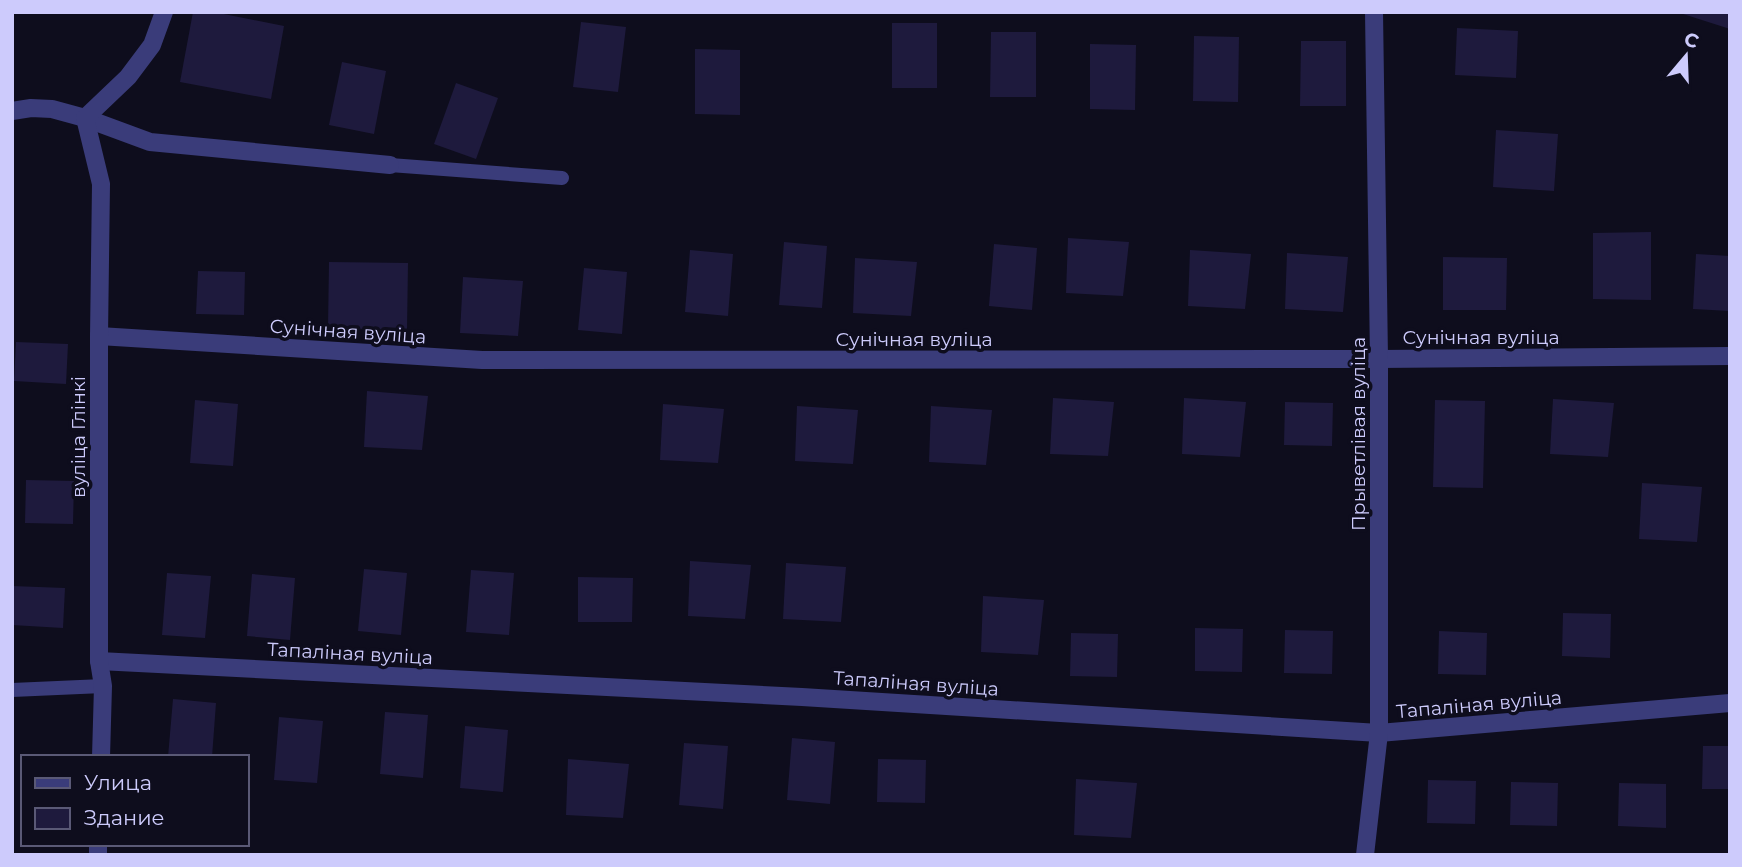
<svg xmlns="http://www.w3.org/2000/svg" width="1742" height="867" font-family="Montserrat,sans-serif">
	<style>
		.building { fill: #1e1a3d }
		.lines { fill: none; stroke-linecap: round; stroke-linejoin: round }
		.service { stroke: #3a3c7a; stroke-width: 14 }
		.minor { stroke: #3a3c7a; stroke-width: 18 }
		.labels { text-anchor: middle; stroke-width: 7; stroke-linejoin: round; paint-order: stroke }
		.street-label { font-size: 19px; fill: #cdcbfc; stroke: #0e0d1d }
	</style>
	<rect width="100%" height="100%" fill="#0e0d1d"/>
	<g class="building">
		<path d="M193,12H214L284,26L271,99L180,82Z"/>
		<path d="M1680,12H1730V29L1680,13Z"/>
		<path d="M581,22L626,27L618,92L573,87Z"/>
		<rect x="892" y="23" width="45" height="65"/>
		<path d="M1457,28L1518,31L1516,78L1455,75Z"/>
		<path d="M991,32H1036V97H990Z"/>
		<path d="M1194,36L1239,37L1238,102L1193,101Z"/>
		<path d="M1301,41H1346V106H1300Z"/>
		<path d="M1090,44L1136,45L1135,110L1090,109Z"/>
		<path d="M695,49L740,50V115L695,114Z"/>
		<path d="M342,62L386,71L374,134L329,125Z"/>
		<path d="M456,83L498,98L476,159L434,144Z"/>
		<path d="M1496,130L1558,134L1554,191L1493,187Z"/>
		<path d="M1651,232V300L1593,299V233Z"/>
		<path d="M1068,238L1129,242L1123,296L1066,293Z"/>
		<path d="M784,242L827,246L822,308L779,305Z"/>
		<path d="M994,244L1037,248L1032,310L989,306Z"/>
		<path d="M690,250L733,254L728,316L685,312Z"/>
		<path d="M1190,250L1251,254L1245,309L1188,306Z"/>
		<path d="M1287,253L1348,257L1343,312L1285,309Z"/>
		<path d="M1696,254L1730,256V311L1693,309Z"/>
		<path d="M1443,257L1507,258L1506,310H1443Z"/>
		<path d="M855,258L917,262L911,316L853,313Z"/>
		<path d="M329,262L408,263L407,330L328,328Z"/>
		<path d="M584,268L627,272L622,334L578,330Z"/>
		<path d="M198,271L245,272L244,315L196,314Z"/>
		<path d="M463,277L523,281L518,336L460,333Z"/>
		<path d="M16,342L68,344L66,384L14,381Z"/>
		<path d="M367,391L428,396L422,450L364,447Z"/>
		<path d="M1053,398L1114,402L1108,456L1050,454Z"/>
		<path d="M1184,398L1246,402L1240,457L1182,454Z"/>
		<path d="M1553,399L1614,403L1608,457L1550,454Z"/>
		<path d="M195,400L238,404L233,466L190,463Z"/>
		<path d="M1435,400L1485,401L1483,488L1433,487Z"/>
		<path d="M1285,402L1333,403L1332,446L1284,445Z"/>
		<path d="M663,404L724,409L718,463L660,460Z"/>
		<path d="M797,406L858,410L853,464L795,461Z"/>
		<path d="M931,406L992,410L986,465L929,462Z"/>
		<path d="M26,480L74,481L73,524L25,523Z"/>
		<path d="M1642,483L1702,487L1697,542L1639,539Z"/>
		<path d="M690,561L751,565L745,619L688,616Z"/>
		<path d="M786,563L846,567L841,622L783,619Z"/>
		<path d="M364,569L407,573L401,635L358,631Z"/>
		<path d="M471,570L514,573L509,635L466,632Z"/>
		<path d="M167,573L211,576L205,638L162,635Z"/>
		<path d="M252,574L295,578L290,640L247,636Z"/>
		<path d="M578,577L633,578L632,622H578Z"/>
		<path d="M12,586L65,588L63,628L12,625Z"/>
		<path d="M983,596L1044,600L1038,655L981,652Z"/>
		<path d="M1563,613L1611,614L1610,658L1562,656Z"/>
		<path d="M1195,628L1243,629L1242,672L1195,671Z"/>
		<path d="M1285,630L1333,631L1332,674L1284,673Z"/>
		<path d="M1439,631L1487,633L1486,675L1438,674Z"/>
		<path d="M1071,633L1118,634L1117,677L1070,676Z"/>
		<path d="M173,699L216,703L212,757H168Z"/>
		<path d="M385,712L428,715L423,778L380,774Z"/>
		<path d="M279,717L323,721L317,783L274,780Z"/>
		<path d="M465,726L508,730L503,792L460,788Z"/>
		<path d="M792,738L835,742L830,804L787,800Z"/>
		<path d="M684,743L728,746L723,809L679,805Z"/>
		<path d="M1703,746H1730V789H1702Z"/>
		<path d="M568,759L629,764L623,818L566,815Z"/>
		<path d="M878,759L926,760L925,803L877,802Z"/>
		<path d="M1076,779L1137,783L1131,838L1074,835Z"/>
		<path d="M1428,780L1476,781L1475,824L1427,823Z"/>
		<path d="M1511,782L1558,783L1557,826L1510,825Z"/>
		<path d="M1619,783L1666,784V828L1618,826Z"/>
	</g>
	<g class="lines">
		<g class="service">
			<path d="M390,165L562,178"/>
			<path d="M12,690L103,686"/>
		</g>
		<g class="minor">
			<path d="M12,111L31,108L52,109L85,118L150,142L390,165"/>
			<path d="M99,336L482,360L1379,359L1730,356"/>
			<path d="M99,661L802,697L1379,733L1730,703"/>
			<path d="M101,757L103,686L99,661V336L101,184L85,118L128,77L152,45L164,12"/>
			<path d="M98,855V844"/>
			<path d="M1365,855L1379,733V359L1374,12"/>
		</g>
	</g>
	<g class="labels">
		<g class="street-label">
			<text transform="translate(348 331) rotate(4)" y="7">Сунічная вуліца</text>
			<text x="1481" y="344">Сунічная вуліца</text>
			<text x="914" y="346">Сунічная вуліца</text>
			<text transform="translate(1358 434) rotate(-90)" y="7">Прыветлівая вуліца</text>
			<text transform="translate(78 437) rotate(-90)" y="7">вуліца Глінкі</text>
			<text transform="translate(350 653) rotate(3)" y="7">Тапаліная вуліца</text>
			<text transform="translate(916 683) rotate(4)" y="7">Тапаліная вуліца</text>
			<text transform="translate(1479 704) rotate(-5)" y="7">Тапаліная вуліца</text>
		</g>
	</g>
	<rect width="1742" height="867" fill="none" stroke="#cdcbfc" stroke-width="28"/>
	<rect x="21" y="755" width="228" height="91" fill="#0e0d1d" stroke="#5a5976" stroke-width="2"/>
	<rect x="35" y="778" width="35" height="10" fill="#3a3c7a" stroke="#5a5976" stroke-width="2"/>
	<text x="84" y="790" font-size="21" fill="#cdcbfc">Улица</text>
	<rect x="35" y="808" width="35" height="21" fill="#1e1a3d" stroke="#5a5976" stroke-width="2"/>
	<text x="84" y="825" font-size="21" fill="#cdcbfc">Здание</text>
	<g transform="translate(1686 56) rotate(19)" stroke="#0e0d1d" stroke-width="5" paint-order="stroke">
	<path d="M0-5L12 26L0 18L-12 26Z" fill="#cdcbfc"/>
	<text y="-10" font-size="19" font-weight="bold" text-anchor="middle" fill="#cdcbfc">С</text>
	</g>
</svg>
